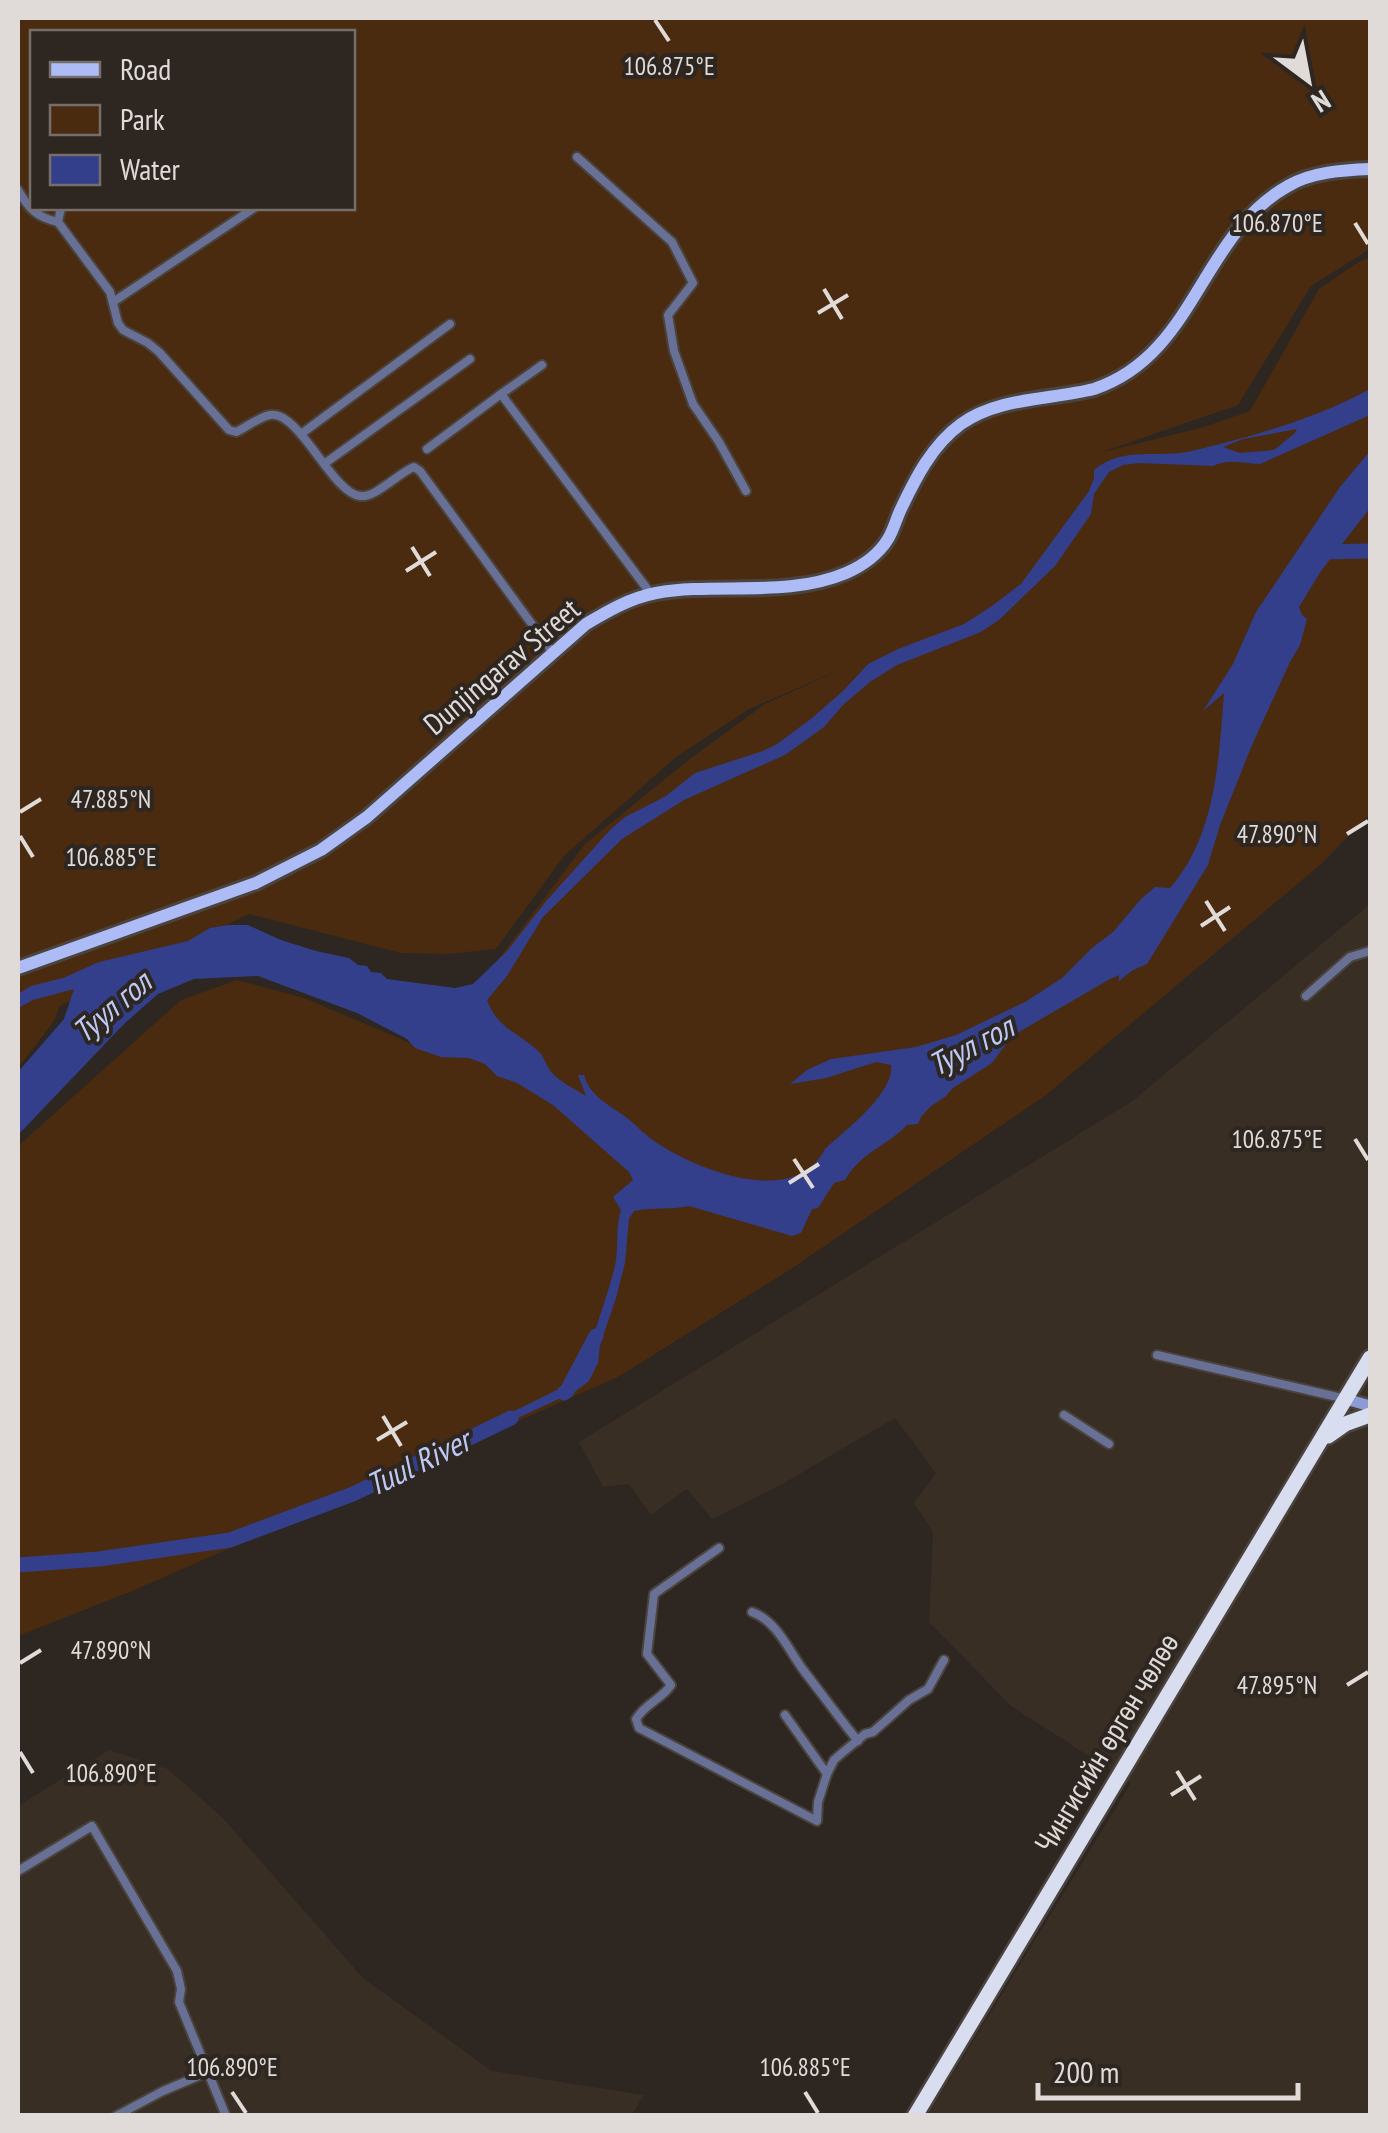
<svg xmlns="http://www.w3.org/2000/svg" width="1388" height="2133" font-family="'PT Sans Narrow',sans-serif">
	<style>
		.built { fill: #392e24 }
		.green { fill: #4a2b10; fill-rule: evenodd }
		.water { fill: #333f8a; fill-rule: evenodd }
		.lines { fill: none; stroke-linecap: round; stroke-linejoin: round }
		.river { stroke: #333f8a; stroke-width: 15 }
		.street-casing { stroke: #4a433e; stroke-width: 12 }
		.secondary-casing { stroke: #4a433e; stroke-width: 16 }
		.primary-casing { stroke: #4a433e; stroke-width: 18 }
		.highway-casing { stroke: #4a433e; stroke-width: 20 }
		.street { stroke: #687195; stroke-width: 8 }
		.secondary { stroke: #8c9bd4; stroke-width: 11 }
		.primary { stroke: #adbcf7; stroke-width: 12 }
		.highway { stroke: #d8ddef; stroke-width: 15 }
		.ticks { fill: none; stroke: #e0dbd8; stroke-width: 4 }
		.labels { text-anchor: middle; stroke-width: 8; stroke-linejoin: round; paint-order: stroke }
		.street-label { font-size: 30px; fill: #e0dbd8; stroke: #2d2621 }
		.water-label { font-size: 32px; font-style: italic; fill: #becaf6; stroke: #2d2621 }
		.ticks-label { font-size: 25px; text-anchor: middle; fill: #e0dbd8; stroke: #2d2621; stroke-width: 8; stroke-linejoin: round; paint-order: stroke }
	</style>
	<rect width="100%" height="100%" fill="#2d2621"/>
	<g class="built">
		<path d="M1370,904V2115H928L1131,1783L1011,1706L929,1622L933,1532L914,1503L936,1473L895,1418L779,1486L712,1519L687,1489L651,1515L629,1484L603,1487L579,1442L1131,1102Z"/>
		<path d="M109,1750L168,1769L223,1818L363,1978L492,2071L644,2095L631,2116H18V1806Z"/>
	</g>
	<path class="green" d="M18,18H1370V249L1311,286L1238,405L1099,453L1204,427L1250,411L1319,289L1357,263L1370,257V814L1320,865L1046,1095L791,1269L618,1377L137,1589L18,1636V1146L181,1000L237,980L304,998L429,1051L585,844L691,758L765,704L851,665L749,709L676,757L564,856L496,949L447,954L401,953L249,914L60,1006L54,1021L18,1068ZM32,32H352V208H32Z"/>
	<path class="water" d="M1370,389V415L1260,464C1242,464 1230,458 1213,466L1140,463L1123,465L1109,472L1094,494L1091,514L1055,566L1000,619L981,632L897,665L870,682L843,705L824,727L785,755L684,800L622,839L543,917L507,976L487,1000C497,1029 519,1032 539,1052C545,1058 546,1066 552,1073C561,1083 575,1089 586,1096L578,1075H584C590,1097 610,1105 627,1118C637,1126 646,1136 657,1143C698,1170 794,1209 825,1149C844,1131 895,1093 891,1065L876,1062L826,1078L790,1084L807,1070L831,1059L916,1047L956,1035L1025,1002L1062,978L1092,948L1113,932L1141,899L1155,887L1170,888C1216,836 1219,759 1224,693L1203,711L1233,664L1256,612L1340,487L1370,451V508L1321,571L1299,607L1302,615L1307,619L1300,645L1290,662L1252,745L1220,825L1208,865L1147,964L1133,970L1119,981V975L1110,979L1012,1036L992,1063L953,1088L945,1097L931,1106L921,1117L918,1124L907,1125C886,1147 861,1152 845,1180L834,1183L818,1208L812,1209L801,1233L792,1236L689,1206C670,1210 653,1207 634,1211L629,1219L625,1263L616,1298L600,1345L598,1363L589,1381L576,1391L494,1429L492,1422L559,1389L582,1375C591,1338 606,1302 615,1266C619,1247 615,1229 621,1210L613,1197L633,1180L629,1172L553,1105L517,1083L497,1076L485,1064L469,1058L441,1057L415,1048L407,1039L357,1013L258,976L194,979L158,994L125,1023L18,1135V1072L64,1019L74,989L33,1000L18,1008V994L31,986L63,978L99,962L188,941L210,928L228,925H248L281,940L316,951L349,958L358,965L367,966L371,972L381,973L387,979L455,988L473,984L507,951L547,900L610,830L625,817L666,796L695,773L763,751L777,744L812,718L844,690L868,664L898,649L964,624L989,608L1021,584L1089,491L1094,478V470C1124,445 1159,459 1192,451C1254,436 1315,419 1370,389ZM1297,429L1295,433L1274,450L1240,453L1223,447L1243,439Z"/>
	<g class="lines">
		<g class="river">
			<path d="M1320,552L1370,551"/>
			<path d="M564,1393L567,1391L596,1336"/>
			<path d="M18,1565L99,1559L230,1540L353,1494L511,1418"/>
		</g>
		<g class="street-casing">
			<g id="street">
				<path d="M577,157L672,242L693,283L668,315L674,351L693,404L719,442L746,491"/>
				<path d="M18,190C29,209 36,217 58,222"/>
				<path d="M61,208L58,222L110,292L118,323L123,330L148,343L159,352L229,430L236,432C247,427 259,417 270,415C298,409 333,494 360,496C376,498 398,473 414,467L420,471L553,653"/>
				<path d="M113,302L254,208"/>
				<path d="M501,394L542,365"/>
				<path d="M301,434L450,324"/>
				<path d="M427,449L501,394L651,594"/>
				<path d="M324,464L470,359"/>
				<path d="M1306,996L1350,957L1370,951"/>
				<path d="M1157,1355L1346,1399"/>
				<path d="M1064,1415L1109,1444"/>
				<path d="M719,1548L654,1594L647,1654L671,1685C662,1699 646,1703 636,1719L639,1728L817,1821L818,1802L827,1774"/>
				<path d="M752,1612C777,1621 789,1651 804,1671C822,1694 839,1718 858,1741"/>
				<path d="M785,1715L827,1774L834,1760L842,1753L865,1734L873,1732L909,1700L928,1689L944,1660"/>
				<path d="M18,1871L92,1826L177,1971L181,1989L179,2002L226,2116"/>
				<path d="M116,2116L163,2091L208,2072"/>
			</g>
		</g>
		<g class="secondary-casing">
			<path id="secondary" d="M1346,1399L1370,1406"/>
		</g>
		<g class="primary-casing">
			<path id="primary" d="M18,968L256,883L321,850L367,817L586,624C608,611 630,598 656,593C718,582 787,598 846,573C862,566 879,554 888,539C893,531 896,520 900,511C915,479 932,445 961,424C999,397 1050,400 1094,389C1196,355 1200,235 1288,186C1311,172 1344,170 1370,169"/>
		</g>
		<g class="highway-casing">
			<g id="highway">
				<path d="M1328,1436L1345,1424L1370,1415"/>
				<path d="M915,2116L1370,1358"/>
			</g>
		</g>
		<use href="#street" class="street"/>
		<use href="#secondary" class="secondary"/>
		<use href="#primary" class="primary"/>
		<use href="#highway" class="highway"/>
	</g>
	<path class="ticks" d="M655,20L669,41M1355,223L1368,244M824,289L842,319M818,313L848,295M412,547L430,576M406,571L436,552M20,812L41,799M1347,834L1368,821M20,836L33,857M1206,901L1225,931M1201,926L1230,907M1355,1139L1368,1160M794,1159L813,1188M789,1183L819,1164M383,1416L401,1446M377,1440L407,1422M20,1663L41,1650M1347,1685L1368,1672M20,1752L33,1773M1177,1771L1195,1800M1171,1795L1201,1776M232,2092L246,2113M805,2092L818,2113"/>
	<g class="labels">
		<g class="street-label">
			<text transform="translate(502 667) rotate(-40)" y="10">Dunjingarav Street</text>
			<text transform="translate(1107 1743) rotate(-59)" y="10">Чингисийн өргөн чөлөө</text>
		</g>
		<g class="water-label">
			<text transform="translate(112 1007) rotate(-40)" y="11">Туул гол</text>
			<text transform="translate(971 1046) rotate(-28)" y="11">Туул гол</text>
			<text transform="translate(418 1463) rotate(-26)" y="11">Tuul River</text>
		</g>
	</g>
	<g class="ticks-label">
		<text x="669" y="75">106.875°E</text>
		<text x="1277" y="232">106.870°E</text>
		<text x="111" y="808">47.885°N</text>
		<text x="1277" y="843">47.890°N</text>
		<text x="111" y="866">106.885°E</text>
		<text x="1277" y="1148">106.875°E</text>
		<text x="111" y="1659">47.890°N</text>
		<text x="1277" y="1694">47.895°N</text>
		<text x="111" y="1782">106.890°E</text>
		<text x="232" y="2076">106.890°E</text>
		<text x="805" y="2076">106.885°E</text>
	</g>
	<rect width="1388" height="2133" fill="none" stroke="#e0dbd8" stroke-width="40"/>
	<rect x="30" y="30" width="325" height="180" fill="#2d2621" stroke="#756e6a" stroke-width="2.5"/>
	<rect x="50" y="62" width="50" height="15" fill="#adbcf7" stroke="#756e6a" stroke-width="2.5"/>
	<text x="120" y="80" font-size="30" fill="#e0dbd8">Road</text>
	<rect x="50" y="105" width="50" height="30" fill="#4a2b10" stroke="#756e6a" stroke-width="2.5"/>
	<text x="120" y="130" font-size="30" fill="#e0dbd8">Park</text>
	<rect x="50" y="155" width="50" height="30" fill="#333f8a" stroke="#756e6a" stroke-width="2.5"/>
	<text x="120" y="180" font-size="30" fill="#e0dbd8">Water</text>
	<g transform="translate(1308 80) rotate(148)" stroke="#2d2621" stroke-width="8" paint-order="stroke">
	<path d="M0-8L18 38L0 25L-18 38Z" fill="#e0dbd8"/>
	<text y="-15" font-size="28" font-weight="bold" text-anchor="middle" fill="#e0dbd8">N</text>
	</g>
	<path d="M1038 2083v15h260v-15" fill="none" stroke="#e0dbd8" stroke-width="5"/>
	<text x="1053" y="2083" font-size="30" fill="#e0dbd8" stroke="#2d2621" stroke-width="8" paint-order="stroke">200 m</text>
</svg>
